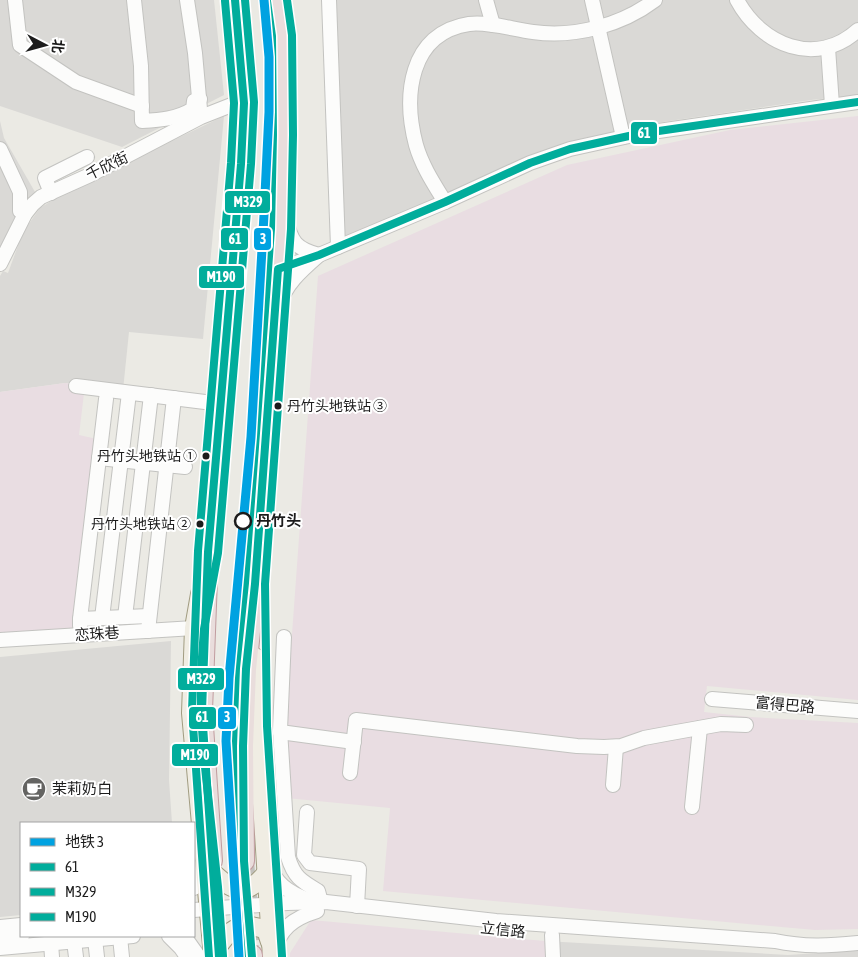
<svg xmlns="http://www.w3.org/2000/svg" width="858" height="957" font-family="'Asap Condensed','Noto Sans SC',sans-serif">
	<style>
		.residential { fill: #dad9d6 }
		.industrial { fill: #e9dde2 }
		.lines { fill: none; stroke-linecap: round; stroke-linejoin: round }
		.highway-tunnel { stroke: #c2c1bc; stroke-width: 20; stroke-dasharray: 20 10; stroke-linecap: butt }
		.minor-casing { stroke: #c3c3c0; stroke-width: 16 }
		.major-casing { stroke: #a19c81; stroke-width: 20 }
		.highway-casing { stroke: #c19c9f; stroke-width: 22 }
		.minor { stroke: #fcfcfb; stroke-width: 14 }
		.major { stroke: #f0ede3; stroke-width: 18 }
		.highway { stroke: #e9dddc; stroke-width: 20 }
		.bus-1-casing { stroke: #fff; stroke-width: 11 }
		.bus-2-casing { stroke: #fff; stroke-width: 11 }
		.bus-3-casing { stroke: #fff; stroke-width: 11 }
		.bus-1 { stroke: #01ad9c; stroke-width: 8 }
		.bus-2 { stroke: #01ad9c; stroke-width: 8 }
		.bus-3 { stroke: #01ad9c; stroke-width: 8 }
		.metro-1-casing { stroke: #fff; stroke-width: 12 }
		.metro-1 { stroke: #00a2e1; stroke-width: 9 }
		.bus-dot { fill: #1c1c1c; stroke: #fff; stroke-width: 2 }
		.stop-dot { fill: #fff; stroke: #1c1c1c; stroke-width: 2.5 }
		.labels { text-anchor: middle; stroke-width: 4; stroke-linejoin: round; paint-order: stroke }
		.bus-label { font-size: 14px; fill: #1c1c1c; stroke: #fff; text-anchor: end }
		.street-label { font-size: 15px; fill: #1c1c1c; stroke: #fff }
		.stop-label { font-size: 15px; font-weight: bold; fill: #1c1c1c; stroke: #fff; text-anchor: start }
		.poi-label { font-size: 15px; fill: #1c1c1c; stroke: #fff; text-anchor: start }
		.line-badge { stroke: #fff; stroke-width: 2 }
		.badge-label { font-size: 14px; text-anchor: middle; font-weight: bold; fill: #fff }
	</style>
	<rect width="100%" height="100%" fill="#ebeae4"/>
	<g class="residential">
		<path d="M0,0H214L224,95L122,147L0,106Z"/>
		<path d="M322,0H858V95L811,100L649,124L567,142L348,236L331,231Z"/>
		<path d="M224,116L203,339L129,332L123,390L65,383L0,392V276L3,271L8,273L23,232L40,208L69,190Z"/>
		<path d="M0,121L4,138L35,192L26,202L0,252Z"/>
		<path d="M171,641L169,780L172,823H21V915L0,917V657Z"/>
		<path d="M545,941L788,955L847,951L858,949V957H547Z"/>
	</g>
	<g class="industrial">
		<path d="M858,116V700L707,686L704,712L750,717L858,723V929L815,930L383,891L390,808L286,798L287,703L318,276L567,165L730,130Z"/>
		<path d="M65,383L85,385L79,435L97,439L76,628L0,633V392Z"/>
		<path d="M311,920L545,941L547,957H290V953Z"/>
	</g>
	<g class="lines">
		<path class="highway-tunnel" d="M244,861L252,955"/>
		<g class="minor-casing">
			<g id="minor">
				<path d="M15,0L20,45L76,82L142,106"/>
				<path d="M134,0L141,66L142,121C160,120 177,119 193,109L194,101L200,99"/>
				<path d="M187,0L195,53L200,109"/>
				<path d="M329,0L338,247"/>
				<path d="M486,0L493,25"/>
				<path d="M592,0L623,137"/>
				<path d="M737,0C761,45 816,68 858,30"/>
				<path d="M828,48L832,105"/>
				<path d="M0,149L20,192V211L25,214"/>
				<path d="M51,193L45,178L87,157"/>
				<path d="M445,202C434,184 422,166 416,145C403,96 409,33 469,24C487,21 515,30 533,32C575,38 622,25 655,0"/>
				<path d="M0,264L25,214L33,204L41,197L90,175L201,117L234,104L244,103"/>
				<path d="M278,269L319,255L445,202L530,163L570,149L638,134L858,102"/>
				<path d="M279,306C285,284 303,269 319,255C296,249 291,242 286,219"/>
				<path d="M76,386L221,404"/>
				<path d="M99,458L185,467"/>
				<path d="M125,617L151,395"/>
				<path d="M102,618L129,393"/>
				<path d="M80,619L106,399"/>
				<path d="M80,626V619L149,616"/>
				<path d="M148,631L174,398"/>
				<path d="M284,637L280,730L288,857C294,877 301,881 318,891L321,902"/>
				<path d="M0,640L194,628"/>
				<path d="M712,699L858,711"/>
				<path d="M280,732L354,742"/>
				<path d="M350,773L356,720L577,746L604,747L621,746L644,738L671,733L721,724L746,725"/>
				<path d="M613,785L616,747"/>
				<path d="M692,807L700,728"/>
				<path d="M307,812L304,855L310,863L359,869L357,906"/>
				<path d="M268,862C274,883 289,893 309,900"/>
				<path d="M194,888L197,883L202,865"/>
				<path d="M194,910L287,903L326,902L496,921L775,941C804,947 828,946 858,943"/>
				<path d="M0,927L21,925"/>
				<path d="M552,935L553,957"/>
				<path d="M169,936L181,948L187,957"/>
				<path d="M184,936L199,957"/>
				<path d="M120,937L122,957"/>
				<path d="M0,938L22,936"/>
				<path d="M95,939L97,957"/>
				<path d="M74,941L76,957"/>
				<path d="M51,943L52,957"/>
				<path d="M0,948L133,936"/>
				<path d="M274,954C278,929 294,918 317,911"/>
			</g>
		</g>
		<g class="major-casing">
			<g id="major">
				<path d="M200,594L194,628L191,713L213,957"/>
				<path d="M255,657L257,726L272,957"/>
				<path d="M204,864C225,885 242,904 266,873"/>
				<path d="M213,954C228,931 238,919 266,930L270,942"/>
			</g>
		</g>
		<g class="highway-casing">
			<g id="highway">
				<path d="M212,861L202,711L208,552L241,164L244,103L242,67L235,0"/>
				<path d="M244,861L243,746L246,669L255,584L281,229L283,135L282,35L277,0"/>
				<path d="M252,955V957"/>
			</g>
		</g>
		<use href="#minor" class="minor"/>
		<use href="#major" class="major"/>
		<use href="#highway" class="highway"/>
		<g class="bus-1-casing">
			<g id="bus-1">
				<path d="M219,957L202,711L208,552L241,164L244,103L235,0"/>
				<path d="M252,957L244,861L243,746L246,669L255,584L278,269L319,255L445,202L530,163L570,149L638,134L858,102"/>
			</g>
		</g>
		<g class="bus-2-casing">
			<g id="bus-2">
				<path d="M223,956L218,887L204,758L201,713V671L204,629L218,553L251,164L254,102L245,0"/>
				<path d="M282,956L267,726L265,584L291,229L293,135L292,35L287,0"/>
			</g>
		</g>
		<g class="bus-3-casing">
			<g id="bus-3">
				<path d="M209,957L192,711L198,551L231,163L234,103L225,1"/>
				<path d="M242,957L234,861L233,746L236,668L245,583L271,229L273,135L272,36L267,1"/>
			</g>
		</g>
		<use href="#bus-1" class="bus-1"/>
		<use href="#bus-2" class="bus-2"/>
		<use href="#bus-3" class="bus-3"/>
		<g class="metro-1-casing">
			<path id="metro-1" d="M239,957L226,741L229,678L251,437L264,215L269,112V57L264,0"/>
		</g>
		<use href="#metro-1" class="metro-1"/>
	</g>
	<defs>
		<g id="cafe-disc" transform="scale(1.25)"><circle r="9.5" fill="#646462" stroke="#fff"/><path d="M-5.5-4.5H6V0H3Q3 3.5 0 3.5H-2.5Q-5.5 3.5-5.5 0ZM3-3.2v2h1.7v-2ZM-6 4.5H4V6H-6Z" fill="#fff"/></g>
	</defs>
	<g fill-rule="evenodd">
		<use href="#cafe-disc" x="34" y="789"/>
	</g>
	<g class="bus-dot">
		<circle cx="278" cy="406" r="4.5"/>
		<circle cx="206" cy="456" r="4.5"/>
		<circle cx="200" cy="524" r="4.5"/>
	</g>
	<circle class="stop-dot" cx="243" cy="521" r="8"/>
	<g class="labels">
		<g class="bus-label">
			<text x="287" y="411" text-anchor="start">丹竹头地铁站 ③</text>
			<text x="197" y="461">丹竹头地铁站 ①</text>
			<text x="191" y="529">丹竹头地铁站 ②</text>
		</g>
		<g class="street-label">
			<text transform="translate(107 166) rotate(-26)" y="5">千欣街</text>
			<text transform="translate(97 634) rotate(-4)" y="5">恋珠巷</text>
			<text transform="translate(785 705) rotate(5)" y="5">富得巴路</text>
			<text transform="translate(503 930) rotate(6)" y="5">立信路</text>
		</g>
		<g class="stop-label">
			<text x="256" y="526">丹竹头</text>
		</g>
		<g class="poi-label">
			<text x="52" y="794">茉莉奶白</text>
		</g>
	</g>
	<g class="line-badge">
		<rect x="630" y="121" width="28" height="24" rx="5" fill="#01ad9c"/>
		<rect x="224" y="190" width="47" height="24" rx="5" fill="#01ad9c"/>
		<rect x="220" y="227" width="29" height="24" rx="5" fill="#01ad9c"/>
		<rect x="253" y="227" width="19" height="24" rx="5" fill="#00a2e1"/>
		<rect x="198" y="265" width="47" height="24" rx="5" fill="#01ad9c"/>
		<rect x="177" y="667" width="48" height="24" rx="5" fill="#01ad9c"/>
		<rect x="217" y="706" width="20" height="24" rx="5" fill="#00a2e1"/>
		<rect x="188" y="706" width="29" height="24" rx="5" fill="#01ad9c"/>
		<rect x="171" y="743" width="48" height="24" rx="5" fill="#01ad9c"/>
	</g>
	<g class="badge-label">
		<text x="644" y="138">61</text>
		<text x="248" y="207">M329</text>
		<text x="235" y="244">61</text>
		<text x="263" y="244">3</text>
		<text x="221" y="282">M190</text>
		<text x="201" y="684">M329</text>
		<text x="227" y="722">3</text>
		<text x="202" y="722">61</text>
		<text x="195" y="760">M190</text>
	</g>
	<rect x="20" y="822" width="175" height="115" fill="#ffffff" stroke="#a4a4a4"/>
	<rect x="30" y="838" width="25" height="8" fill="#00a2e1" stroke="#a4a4a4"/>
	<text x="65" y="847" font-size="15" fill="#1c1c1c">地铁 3</text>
	<rect x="30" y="863" width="25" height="8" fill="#01ad9c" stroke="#a4a4a4"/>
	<text x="65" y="872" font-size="15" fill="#1c1c1c">61</text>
	<rect x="30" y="888" width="25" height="8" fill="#01ad9c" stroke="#a4a4a4"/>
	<text x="65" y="897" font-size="15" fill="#1c1c1c">M329</text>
	<rect x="30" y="913" width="25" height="8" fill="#01ad9c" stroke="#a4a4a4"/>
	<text x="65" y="922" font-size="15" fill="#1c1c1c">M190</text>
	<g transform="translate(45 45) rotate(96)" stroke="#ffffff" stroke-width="4" paint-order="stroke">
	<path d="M0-4L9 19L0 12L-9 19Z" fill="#1c1c1c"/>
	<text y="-8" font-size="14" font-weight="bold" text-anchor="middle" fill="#1c1c1c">北</text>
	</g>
</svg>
